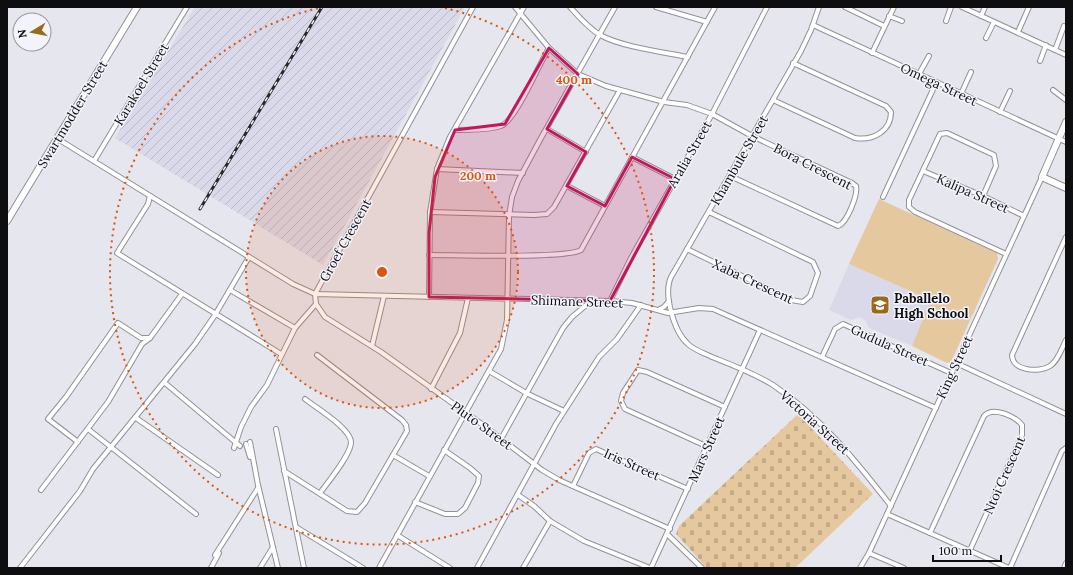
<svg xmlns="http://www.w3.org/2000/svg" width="1073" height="575" font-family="Lora,serif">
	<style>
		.built { fill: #dad9e9 }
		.industrial { fill: url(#industrial-furrows) }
		.cemetery { fill: url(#cemetery-stones) }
		.garden { fill: #e6c89f }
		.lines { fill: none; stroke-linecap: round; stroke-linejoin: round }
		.street-casing { stroke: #929199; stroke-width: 6 }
		.secondary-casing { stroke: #929199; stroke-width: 8 }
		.street { stroke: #fff; stroke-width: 4 }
		.secondary { stroke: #fff; stroke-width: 6 }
		.rail-casing { stroke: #28282b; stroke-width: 3 }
		.rail { stroke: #f3f3fb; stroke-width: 1.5; stroke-dasharray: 4.5; stroke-linecap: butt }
		.marked { fill: #c2185b; fill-opacity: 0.2; stroke: #c2185b; stroke-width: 3; stroke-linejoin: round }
		.ring { fill: none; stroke: #dd550c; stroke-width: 2; stroke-dasharray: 2 4 }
		.labels { text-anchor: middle; stroke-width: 3; stroke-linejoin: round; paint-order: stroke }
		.street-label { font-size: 13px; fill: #0e0e11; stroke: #f3f3fb }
		.poi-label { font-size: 13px; font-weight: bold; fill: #0e0e11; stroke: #f3f3fb; text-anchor: start }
		.centre { fill: #dd550c; stroke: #f3f3fb; stroke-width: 2 }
		.ring-label { font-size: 12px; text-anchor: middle; font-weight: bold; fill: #dd550c; stroke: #f3f3fb; stroke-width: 3; stroke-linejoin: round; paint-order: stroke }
	</style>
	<defs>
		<pattern id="industrial-furrows" width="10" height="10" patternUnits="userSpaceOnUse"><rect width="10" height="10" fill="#dad9e9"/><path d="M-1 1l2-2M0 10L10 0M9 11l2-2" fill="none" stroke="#bab9c7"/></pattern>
		<pattern id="cemetery-stones" width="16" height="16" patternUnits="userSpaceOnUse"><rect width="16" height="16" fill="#e6c89f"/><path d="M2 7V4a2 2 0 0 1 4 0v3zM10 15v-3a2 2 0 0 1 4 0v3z" fill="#c4ab88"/></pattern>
	</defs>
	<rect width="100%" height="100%" fill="#e6e6ee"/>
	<path class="built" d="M849,264L932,300L912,346L869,328L866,321L860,317L851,320L829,310Z"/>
	<path class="industrial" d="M195,7H465L323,265L115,138Z"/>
	<path class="cemetery" d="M798,414L873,494L795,568H707L676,534L679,526Z"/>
	<path class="garden" d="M879,199L997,253L998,259L951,362L947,363L912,346L931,300L849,264Z"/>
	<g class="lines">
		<g class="street-casing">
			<g id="street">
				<path d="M515,7L549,48L578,74L606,86L664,102L687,105L712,114L752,136L852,183L856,186C858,195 847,223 838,226L730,176"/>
				<path d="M570,7C579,17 588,28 600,35C622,47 663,52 688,57"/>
				<path d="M656,7L707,22"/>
				<path d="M819,7L811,30L801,51L671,277C663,294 674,332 688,344C694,350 704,353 712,357C732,365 754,373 773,385C821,417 856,461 891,506"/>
				<path d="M845,7L884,26"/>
				<path d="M962,7L1066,55"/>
				<path d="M889,16L902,21"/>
				<path d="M981,16L985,7"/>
				<path d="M946,21L951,7"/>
				<path d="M813,25L1066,142"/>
				<path d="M1018,32L1029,7"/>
				<path d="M986,38L994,22"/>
				<path d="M1055,50L1064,26"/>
				<path d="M872,53L894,7"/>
				<path d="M1040,61L1046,45"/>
				<path d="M919,74L929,56"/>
				<path d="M1053,90L1066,100"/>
				<path d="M961,94L971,72"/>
				<path d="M773,100L855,138C873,141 891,131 891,112L886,106L793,63"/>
				<path d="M1000,112L1010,91"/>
				<path d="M547,129L586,152"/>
				<path d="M455,130C469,129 487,131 501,126C516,120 539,64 549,48"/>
				<path d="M58,139L293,284L315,294L473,7"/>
				<path d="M632,157L675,179"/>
				<path d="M94,161L187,7"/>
				<path d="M437,169L523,173"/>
				<path d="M923,171L983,196L1024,216"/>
				<path d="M567,186L605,206"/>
				<path d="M150,196L148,204L117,253L281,354"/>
				<path d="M983,196L996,166L994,155L947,133L940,134L909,200V207L915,212L1006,254"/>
				<path d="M883,197L936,83"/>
				<path d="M430,212L534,215L547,214L554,207L620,90"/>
				<path d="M1066,237L1012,355C1012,371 1039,373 1050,366C1058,361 1062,348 1066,340"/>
				<path d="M687,249L791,300L803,302L810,296L818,273L813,262L709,212"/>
				<path d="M429,255C454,255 566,259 581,250L715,7"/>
				<path d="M230,290L295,328"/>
				<path d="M429,297L430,212L437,169L450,137L524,7"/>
				<path d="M610,301L631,258L712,114L767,7"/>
				<path d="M658,310L664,307L669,301"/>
				<path d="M372,346L384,296"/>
				<path d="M822,357L835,329L843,324L951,373"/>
				<path d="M956,363L1066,414"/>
				<path d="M489,371L528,394L564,411"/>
				<path d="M165,383L240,446"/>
				<path d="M431,389L460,333L468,298"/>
				<path d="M305,399C315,407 352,429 351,443C350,456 328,482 320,493"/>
				<path d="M136,418L218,475"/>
				<path d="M88,429L196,514"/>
				<path d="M276,429L304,568"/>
				<path d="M501,439L563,328L572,317L591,301"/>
				<path d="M78,442L48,419L66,397L118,323L141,338H150"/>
				<path d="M250,442L258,485L278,568"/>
				<path d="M246,444L250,457"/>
				<path d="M706,446L625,409L621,401L623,393L638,370L647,372L725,407"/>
				<path d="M234,448L241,427L251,407L267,385L295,328L316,304"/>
				<path d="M393,455L429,476"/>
				<path d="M284,471L347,511L357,512L365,503L407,431L406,425L402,420L317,355"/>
				<path d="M573,486L589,453L596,449L688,489"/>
				<path d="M41,490L108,402L142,344L150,338L182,294"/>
				<path d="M518,495L534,506L550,521"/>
				<path d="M415,502L445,514H458L465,508L478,483L479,476L470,468L444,450"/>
				<path d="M887,514L1009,568"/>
				<path d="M296,527L363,568"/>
				<path d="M670,529L559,480L542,470L483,425L381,352L325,317L316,304L315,294L610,301L632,303L668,313L699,308L713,309L936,408"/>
				<path d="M930,533L984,416C993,406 1015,416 1022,425V435L970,550"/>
				<path d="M667,534L702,568"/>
				<path d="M397,535L450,568"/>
				<path d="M869,553L904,568"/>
				<path d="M215,555L258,488"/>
				<path d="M20,568L80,491L93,469L195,344L215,315L249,257"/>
				<path d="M211,568L219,553"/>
				<path d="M260,568L273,547"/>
				<path d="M379,568L501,349L507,320L509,216L512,197L518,181L541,138L615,7"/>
				<path d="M477,568L556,424L599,357L617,339L641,305"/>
				<path d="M523,568L550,521L584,541L650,568"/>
				<path d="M651,568L760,330"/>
				<path d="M860,568L869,553L1042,177"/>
				<path d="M1010,568L1062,451L1066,448"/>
				<path d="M1064,568L1066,563"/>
			</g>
		</g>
		<g class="secondary-casing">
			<g id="secondary">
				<path d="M1066,122L1042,177L1066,188"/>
				<path d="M7,221L137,7"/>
			</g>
		</g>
		<use href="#street" class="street"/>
		<use href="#secondary" class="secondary"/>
		<g class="rail-casing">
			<path id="rail" d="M200,209L322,7"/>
		</g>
		<use href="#rail" class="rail"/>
	</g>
	<path class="marked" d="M549,48L578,74L547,129L586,152L567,186L605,206L632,157L675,179L610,301L429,297V233L435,177L455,130L505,124Z"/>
	<circle cx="382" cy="272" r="136" fill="#dd550c" fill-opacity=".12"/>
	<g class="ring">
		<circle cx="382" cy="272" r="136"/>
		<path d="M445 8A272 272 0 1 1 319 8"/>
	</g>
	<defs>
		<g id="school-square" transform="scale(1)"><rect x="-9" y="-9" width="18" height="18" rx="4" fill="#996a1b" stroke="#f3f3fb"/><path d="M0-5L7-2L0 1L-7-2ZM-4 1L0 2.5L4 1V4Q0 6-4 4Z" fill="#fff"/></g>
	</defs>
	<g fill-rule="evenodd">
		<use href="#school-square" x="880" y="305"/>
	</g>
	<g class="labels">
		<g class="street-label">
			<text transform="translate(141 84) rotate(-59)" y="5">Karakoel Street</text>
			<text transform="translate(939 84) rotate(25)" y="5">Omega Street</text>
			<text transform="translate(72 114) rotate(-59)" y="5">Swartmodder Street</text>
			<text transform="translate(689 154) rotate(-60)" y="5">Aralia Street</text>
			<text transform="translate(739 160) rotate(-60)" y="5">Khambule Street</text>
			<text transform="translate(813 166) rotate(27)" y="5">Bora Crescent</text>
			<text transform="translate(973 193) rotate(24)" y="5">Kalipa Street</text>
			<text transform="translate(345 240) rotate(-61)" y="5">Groef Crescent</text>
			<text transform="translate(753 281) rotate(25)" y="5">Xaba Crescent</text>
			<text transform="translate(577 301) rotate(2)" y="5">Shimane Street</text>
			<text transform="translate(890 345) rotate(24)" y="5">Gudula Street</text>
			<text transform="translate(954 367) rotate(-65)" y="5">King Street</text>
			<text transform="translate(815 422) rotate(42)" y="5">Victoria Street</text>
			<text transform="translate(482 425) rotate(36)" y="5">Pluto Street</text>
			<text transform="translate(706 449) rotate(-66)" y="5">Mars Street</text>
			<text transform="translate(632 464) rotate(24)" y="5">Iris Street</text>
			<text transform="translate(1004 475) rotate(-66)" y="5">Ntoi Crescent</text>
		</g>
		<g class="poi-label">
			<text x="894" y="303">Paballelo<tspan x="894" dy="15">High School</tspan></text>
		</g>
	</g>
	<circle cx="382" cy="272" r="6" class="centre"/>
	<g class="ring-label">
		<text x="574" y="84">400 m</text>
		<text x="478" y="180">200 m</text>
	</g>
	<rect width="1073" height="575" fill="none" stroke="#0e0e11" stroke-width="16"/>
	<g transform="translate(32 32) rotate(260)"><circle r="19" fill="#f3f3fb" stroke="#97979d"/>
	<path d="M0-3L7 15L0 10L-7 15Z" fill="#996a1b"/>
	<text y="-6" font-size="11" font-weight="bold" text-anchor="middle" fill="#0e0e11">N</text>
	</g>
	<path d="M933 555v6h68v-6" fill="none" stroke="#0e0e11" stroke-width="2"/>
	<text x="939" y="555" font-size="12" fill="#0e0e11" stroke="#f3f3fb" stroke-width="3" paint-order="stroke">100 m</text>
</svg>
